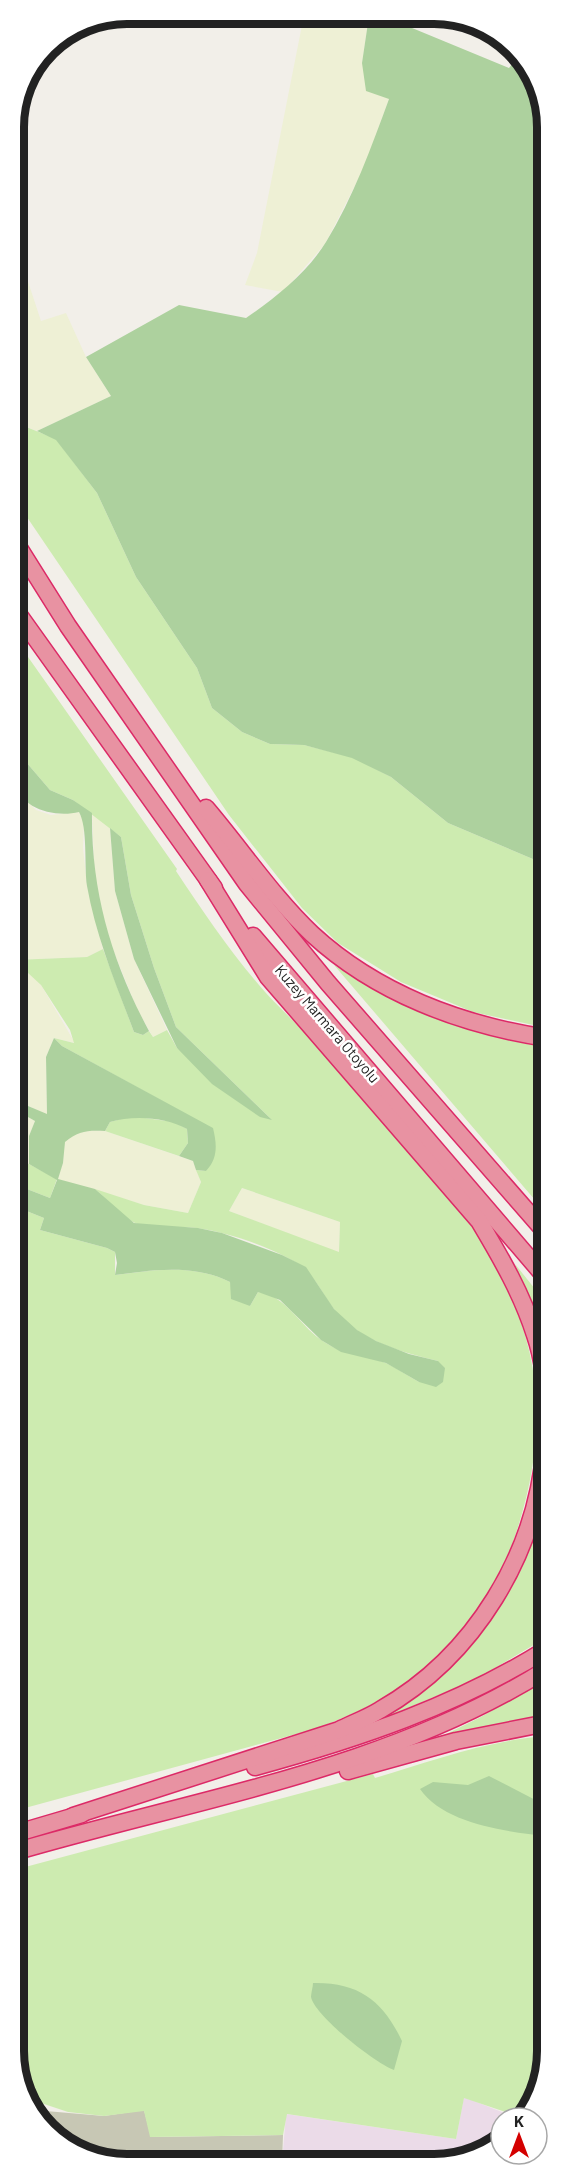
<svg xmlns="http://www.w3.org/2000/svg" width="561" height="2178" font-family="Barlow,sans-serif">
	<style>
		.industrial { fill: #ebdbe8 }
		.construction { fill: #c7c7b4 }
		.farmland { fill: #eef0d5 }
		.grass { fill: #cdebb0; fill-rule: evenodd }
		.forest { fill: #add19e }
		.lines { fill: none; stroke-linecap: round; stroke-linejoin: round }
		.highway-casing { stroke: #dc2a67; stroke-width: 19 }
		.highway { stroke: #e892a2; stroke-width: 16 }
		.labels { text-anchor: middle; stroke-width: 5; stroke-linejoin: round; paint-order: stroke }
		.street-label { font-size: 15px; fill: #222; stroke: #fff }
		.rim { fill: none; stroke: #222; stroke-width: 8 }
	</style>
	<rect width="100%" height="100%" fill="#f2efe9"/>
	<path class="industrial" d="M464,2097L517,2118H501V2136L450,2163H282L286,2114L456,2139Z"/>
	<path class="construction" d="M34,2110L104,2116L144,2110L151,2137L283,2135L282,2163L104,2162L42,2126Z"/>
	<g class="farmland">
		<path d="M304,15L369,16L362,63L389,99L364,168L325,244L283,292L245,285L257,253Z"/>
		<path d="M14,239L41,321L66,313L86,357L111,396L37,431L14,422Z"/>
		<path d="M14,793H19L36,810L51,815L79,812L84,822L83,848L87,885L103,949L87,957L14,960Z"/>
		<path d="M92,813L110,828L115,891L134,959L167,1030L153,1037L137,1009L111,945L95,885Z"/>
		<path d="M14,962L32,975L41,985L75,1043L54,1038L46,1057L47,1115L14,1099Z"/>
		<path d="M14,1108L35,1121L29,1136V1164L14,1156Z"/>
		<path d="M85,1130L105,1131L193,1161L201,1182L188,1213L144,1205L57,1179L63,1163L64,1142L73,1135Z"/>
		<path d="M242,1188L340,1222L339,1253L229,1211Z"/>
	</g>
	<g class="grass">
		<path d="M14,422L56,439L97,493L136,577L197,668L212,708L242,732L270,744L304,745L352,757L391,777L448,823L547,865V1028L473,1012L401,982L338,943L302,908L229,815L14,498Z"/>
		<path d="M14,637L177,869L176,871C202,910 228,949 259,985C276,1005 297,1024 315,1043C356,1087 395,1133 432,1179C449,1199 468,1220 483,1242C490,1252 495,1264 501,1275C544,1359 546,1437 518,1527C498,1593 448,1658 389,1695C365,1709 341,1719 315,1729L14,1811V1206L44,1218L40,1230L107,1248L115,1252V1275C153,1270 195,1264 230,1282L232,1291L250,1306L258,1292C284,1294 300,1325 320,1339C343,1356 362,1354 386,1363C397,1368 408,1376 419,1382L438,1361C401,1352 357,1340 333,1308C316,1284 313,1270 284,1256C258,1243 225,1232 197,1228C181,1226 145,1229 133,1222C120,1215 107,1199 95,1189L144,1205L188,1213L201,1182L196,1170L206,1171L213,1129L62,1046L54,1038L74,1043L70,1030L41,985L14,960L87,957L103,949L134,1032L143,1035L149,1031L153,1037L167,1030L177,1048L271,1119L176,1027L154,968L131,895L121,837L73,800L50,790L14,748ZM242,1188L340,1222L339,1252L229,1211Z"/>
		<path d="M334,965C401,1007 468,1036 547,1047V1214Z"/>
		<path d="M131,1116L174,1122L187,1129L188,1143L179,1156L105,1131L110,1122Z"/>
		<path d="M14,1156L57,1179L50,1198L14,1184Z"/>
		<path d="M515,1264L547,1304V1356L539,1324Z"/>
		<path d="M547,1483V1637L475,1680L381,1719L454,1661Z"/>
		<path d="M547,1679V1716L436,1739L479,1718Z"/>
		<path d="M547,1736V2058L523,2118L464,2098L456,2139L287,2114L283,2135L150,2137L144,2111L104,2116L68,2112L38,2102L32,2092L15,2036L14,1870L373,1774L375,1778C431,1761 489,1740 547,1736Z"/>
	</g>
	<g class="forest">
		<path d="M369,16H383L509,68L520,54L546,111L547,865L448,823L391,777L352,758L304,745L270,744L242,732L212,708L197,668L136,577L97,493L56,440L37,431L111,396L86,357L179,305L246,318C275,298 307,273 326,242C353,198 371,148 389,99L366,91L362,63Z"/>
		<path d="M14,748L50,790L73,800L92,813C91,892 112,962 149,1031L143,1035L134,1032C116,984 96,937 87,886C84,865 88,828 79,812C52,819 8,806 19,770L14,763Z"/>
		<path d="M110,828L121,837L131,895L154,968L176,1027L272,1120L260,1117L212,1084L177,1048L134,959L115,891Z"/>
		<path d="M54,1038L62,1046L213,1128C217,1145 218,1158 206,1171L196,1170L193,1161L179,1156L188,1143L187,1129C166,1117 133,1115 110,1122L105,1131C88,1130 78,1131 65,1142L63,1163L58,1179L95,1189L134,1223L198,1228L222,1233L282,1255L306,1267L334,1309L357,1330L376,1341L409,1354L438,1361L445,1368L443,1382L436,1387L419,1382L386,1363L341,1352L321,1340L280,1300L258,1292L250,1306L231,1299L230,1282C195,1264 152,1270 115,1275L117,1263L115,1252L107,1248L40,1230L44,1218L14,1206V1184L50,1198L57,1180L29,1164V1136L35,1121L21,1113L28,1106L47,1114L46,1057Z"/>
		<path d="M489,1776L547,1806V1836C508,1832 444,1824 420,1789L433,1782L468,1785Z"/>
		<path d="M313,1983C359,1982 383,2001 402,2041L394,2070C375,2063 315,2016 311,1997C311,1993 313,1987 313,1983Z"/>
	</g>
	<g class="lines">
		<g class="highway-casing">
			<g id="highway">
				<path d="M14,540L68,626L247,884L328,983L547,1234"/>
				<path d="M14,608L214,888"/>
				<path d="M206,808C241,849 273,897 312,934C376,993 461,1025 547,1038"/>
				<path d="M253,936L547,1279"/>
				<path d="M255,1767C358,1739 456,1706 547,1649"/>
				<path d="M348,1771L456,1741L547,1723"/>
				<path d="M73,1816L339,1730C353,1723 367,1718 380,1710C475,1656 536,1554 545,1447C548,1410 547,1370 535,1335C522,1294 501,1258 479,1221L268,977L208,880"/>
				<path d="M14,1834L82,1814"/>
				<path d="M14,1852C194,1799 387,1770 547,1669"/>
			</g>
		</g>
		<use href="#highway" class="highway"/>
	</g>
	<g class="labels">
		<g class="street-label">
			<text transform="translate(327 1024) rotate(49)" y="5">Kuzey Marmara Otoyolu</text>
		</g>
	</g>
	<path d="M0 0H561V2178H0ZM127 24H434A103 103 0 0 1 537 127V2051A103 103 0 0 1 434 2154H127A103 103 0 0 1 24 2051V127A103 103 0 0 1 127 24Z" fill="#fff" fill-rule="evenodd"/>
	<path class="rim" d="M127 24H434A103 103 0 0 1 537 127V2051A103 103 0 0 1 434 2154H127A103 103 0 0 1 24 2051V127A103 103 0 0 1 127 24Z"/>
	<g transform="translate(519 2136)"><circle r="28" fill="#ffffff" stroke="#a7a7a7" stroke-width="1.5"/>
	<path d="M0-4.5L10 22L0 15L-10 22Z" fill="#d40000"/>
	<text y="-9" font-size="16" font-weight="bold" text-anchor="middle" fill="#222222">K</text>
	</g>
</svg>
